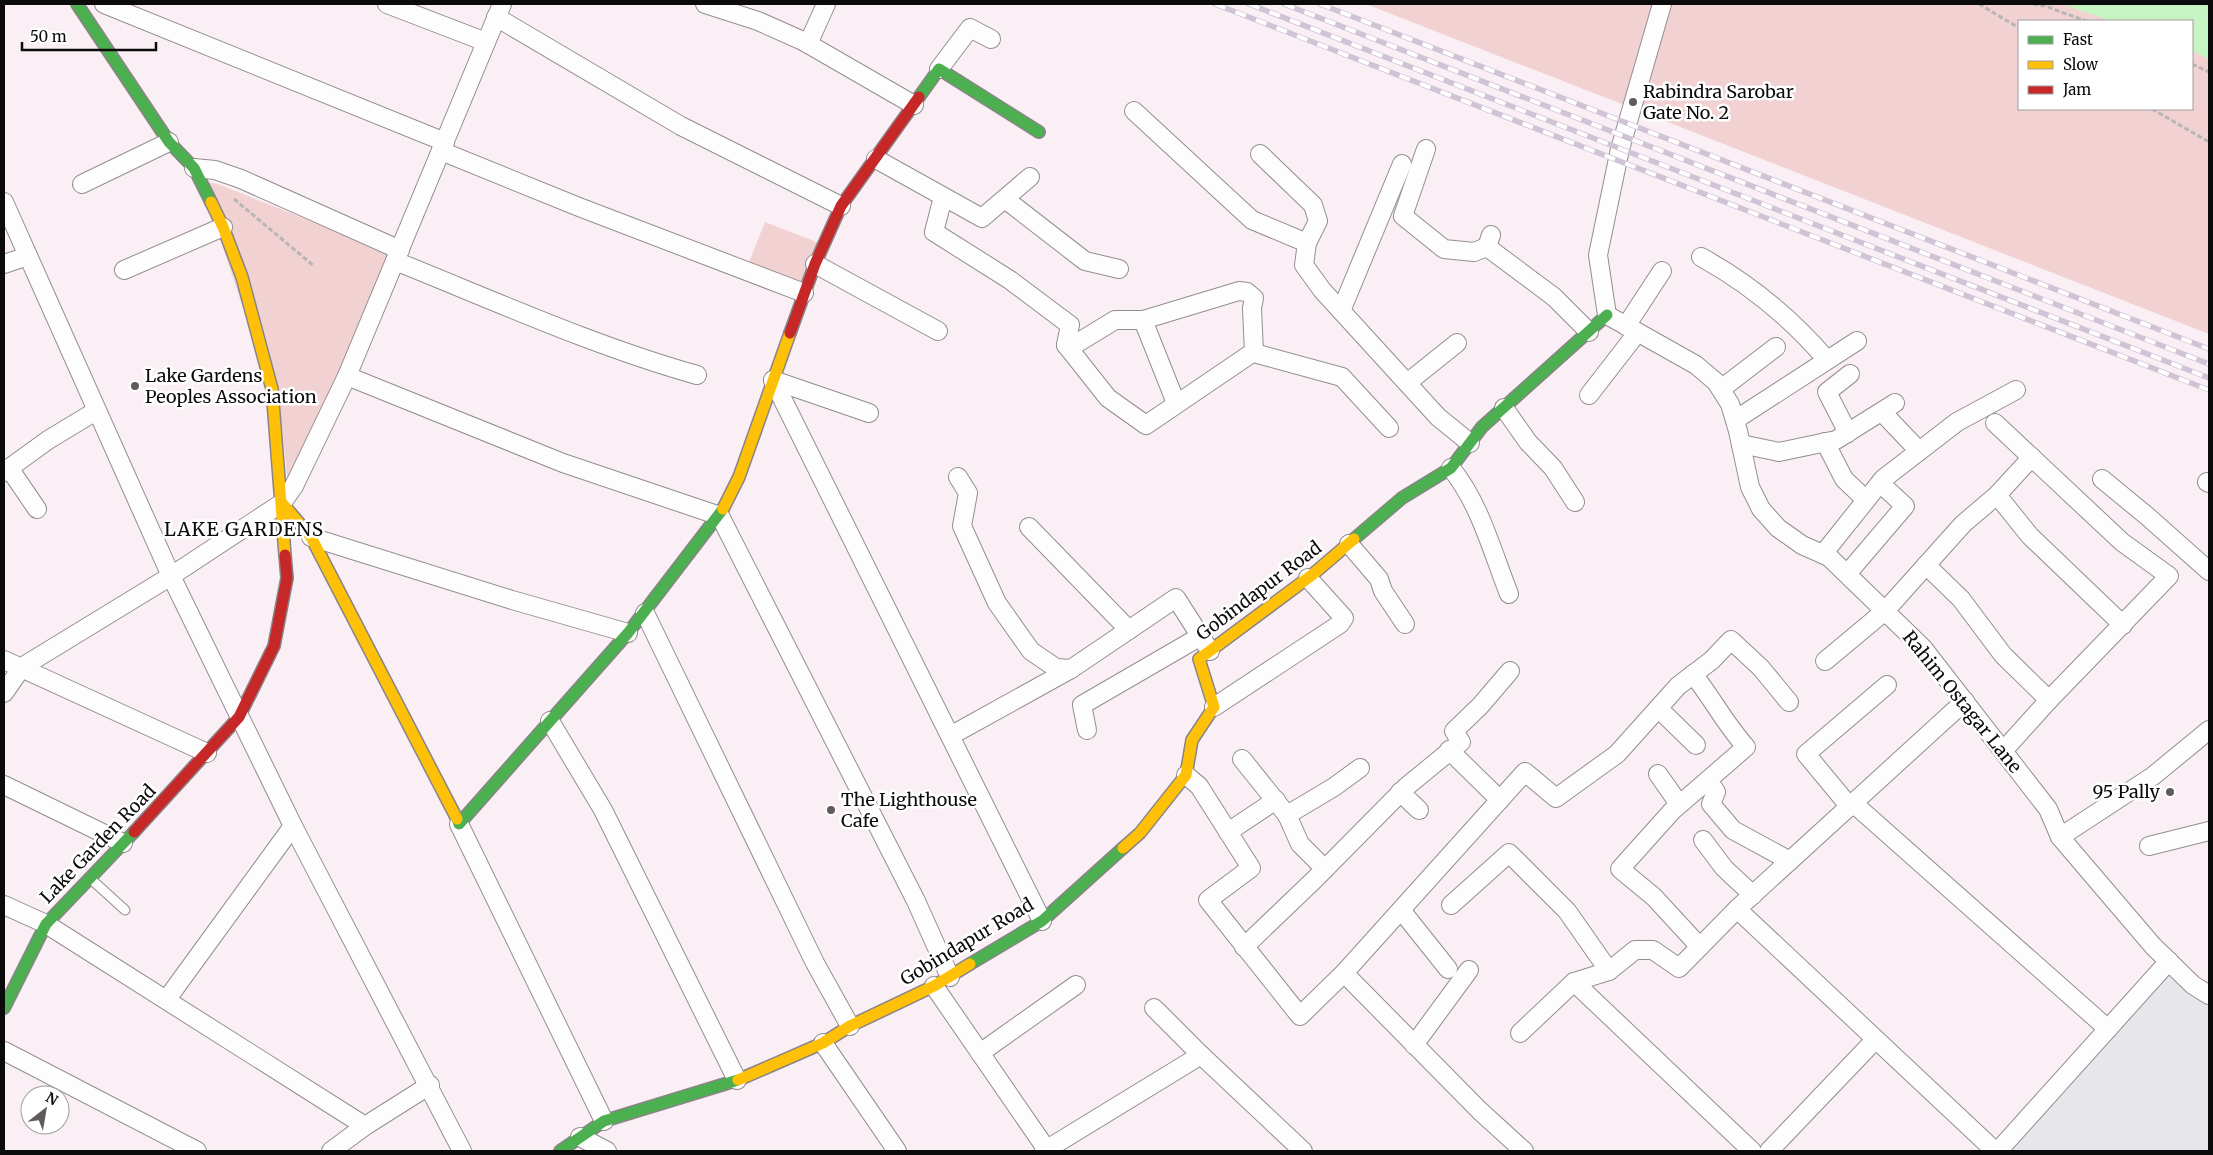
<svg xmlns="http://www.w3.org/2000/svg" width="2213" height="1155" font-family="Merriweather,serif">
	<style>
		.industrial { fill: #e7e6eb }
		.green { fill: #f1d1d1; fill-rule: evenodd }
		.water { fill: #c6f5c3 }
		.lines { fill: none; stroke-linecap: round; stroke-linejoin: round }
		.lane-casing { stroke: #938e90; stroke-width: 11 }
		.street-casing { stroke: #938e90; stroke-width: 20 }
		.fast-casing { stroke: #898487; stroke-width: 14 }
		.slow-casing { stroke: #898487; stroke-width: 14 }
		.jam-casing { stroke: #898487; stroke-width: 14 }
		.path { stroke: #b7b5b6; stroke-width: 3; stroke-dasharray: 5 2.5; stroke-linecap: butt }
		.lane { stroke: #fefdfe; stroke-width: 9 }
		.street { stroke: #fefdfe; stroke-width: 18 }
		.fast { stroke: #4caf50; stroke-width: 11 }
		.slow { stroke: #ffc107; stroke-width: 11 }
		.jam { stroke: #c62828; stroke-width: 11 }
		.rail-casing { stroke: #cfc3d6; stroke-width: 5.5 }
		.rail { stroke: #fff; stroke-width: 4; stroke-dasharray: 11; stroke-linecap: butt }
		.poi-dot { fill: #5f5b5d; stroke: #fff; stroke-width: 2 }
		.labels { text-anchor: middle; stroke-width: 5; stroke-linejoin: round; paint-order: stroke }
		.poi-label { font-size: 18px; fill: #0b0b0b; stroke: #fff; text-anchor: start }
		.street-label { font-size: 18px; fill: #0b0b0b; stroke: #fff }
		.neighbourhood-label { font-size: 19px; letter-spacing: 1px; fill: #0b0b0b; stroke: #fff }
	</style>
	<rect width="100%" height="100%" fill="#faeff5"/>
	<path class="industrial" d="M2170,967L2209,1002V1151H2002Z"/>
	<g class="green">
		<path d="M1366,4H2209V334ZM2019,21H2192V109H2019Z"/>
		<path d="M201,181L218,184L393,254L288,485L282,426Z"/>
		<path d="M765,222L819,243L801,287L748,265Z"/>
	</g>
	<path class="water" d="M2062,4H2209V59L2192,51V21H2111Z"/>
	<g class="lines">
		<g class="lane-casing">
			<path id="lane" d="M92,880L125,910"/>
		</g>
		<g class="street-casing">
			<g id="street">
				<path d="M104,4L445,142"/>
				<path d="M387,4L486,42"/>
				<path d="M705,4L758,21L803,41L914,105"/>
				<path d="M1662,4L1620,149L1598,255L1607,315L1696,365L1716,382L1730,404L1738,431L1750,487L1761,509L1778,528L1802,545L1829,557L1923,648L2048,809L2060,837L2153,946L2193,985L2209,995"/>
				<path d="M496,17L681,126L841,206"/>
				<path d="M808,44L826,4"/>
				<path d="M939,69L970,28L991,39"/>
				<path d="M1134,111L1252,220L1307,243"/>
				<path d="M1426,149L1403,216L1444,249L1474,252L1487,247"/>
				<path d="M441,151L579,207L804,293"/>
				<path d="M1260,154L1313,205L1318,221L1307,243L1304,265L1322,290L1438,417L1470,443"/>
				<path d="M876,159L982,218L1030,177"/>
				<path d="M194,168L215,170L241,179L400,250"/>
				<path d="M82,184L169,142"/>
				<path d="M943,197L934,232L1010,280L1070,325L1066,345"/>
				<path d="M1005,199L1085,261L1119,269"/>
				<path d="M4,202L171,576L293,826L462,1151"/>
				<path d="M1491,235L1487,247L1554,297L1589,332"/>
				<path d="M1701,257C1750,284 1791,318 1827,360"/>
				<path d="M395,261C495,301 594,346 697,375"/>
				<path d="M4,264L28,256"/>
				<path d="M815,264L938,331"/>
				<path d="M124,270L223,227"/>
				<path d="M1341,311L1402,164"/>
				<path d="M1143,320L1239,291L1247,292L1254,298L1252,308L1254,353"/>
				<path d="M1626,326L1662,271"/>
				<path d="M1066,345L1108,398L1146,425L1249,355L1254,353L1342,377L1389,428"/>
				<path d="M1066,345L1079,342L1115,320H1143L1176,403"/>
				<path d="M347,376L563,463L720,516L916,901L950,977"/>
				<path d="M773,380L1042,921"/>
				<path d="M773,380L869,413"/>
				<path d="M1407,383L1457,343"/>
				<path d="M1721,389L1776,347"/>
				<path d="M1589,395L1637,333"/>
				<path d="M1504,408L1528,442L1553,468L1575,502"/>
				<path d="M1882,412L1919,451"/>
				<path d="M1735,420L1857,341"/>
				<path d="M1995,423L2122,542L2169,576L2049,700L2003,751"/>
				<path d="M1848,433L1827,392L1850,374"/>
				<path d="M1825,442L1844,479L1866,500"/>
				<path d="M1741,444L1779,452L1836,440L1895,403"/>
				<path d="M9,468L37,509"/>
				<path d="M1451,468C1480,504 1492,551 1509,594"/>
				<path d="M4,472L48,440L96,411"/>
				<path d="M958,477L968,493L962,526L997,603L1031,651L1056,668L1071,669"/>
				<path d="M2102,479L2147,516L2209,571"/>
				<path d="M2207,482L2209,483"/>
				<path d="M1997,495L2030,536L2123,625"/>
				<path d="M1029,527L1129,630"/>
				<path d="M311,537L512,600L628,633"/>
				<path d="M1349,544L1379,579L1383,591L1405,624"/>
				<path d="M1823,554L1883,479L1957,422L2016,390"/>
				<path d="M1926,565L1961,599L2003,655L2049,700"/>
				<path d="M1847,574L1905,506L1880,483"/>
				<path d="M645,613L815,963L850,1026"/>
				<path d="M4,660L207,753"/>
				<path d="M1825,661L1885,611L1963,524L1997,495L2032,457"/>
				<path d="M1693,674C1712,698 1726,725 1746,747L1708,780L1716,792L1711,804L1733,830L1790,861"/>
				<path d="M4,693L22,667L171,576L282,503L294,486L347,376L502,4"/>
				<path d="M1965,701L1737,909L1995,1151"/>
				<path d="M1214,707L1340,624L1344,618L1308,578"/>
				<path d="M1658,708L1696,745"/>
				<path d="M550,721L603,810L737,1080"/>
				<path d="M1087,730L1082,705L1201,636"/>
				<path d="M950,736L1071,669L1176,598L1210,651"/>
				<path d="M1449,750L1500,800"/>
				<path d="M1242,759L1287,815"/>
				<path d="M1658,774L1679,804"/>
				<path d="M1186,775L1199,786L1251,868L1208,900L1300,1016L1344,973L1525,772L1556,798L1617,754L1678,686L1712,660L1731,640L1761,668L1789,702"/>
				<path d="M4,785L123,843"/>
				<path d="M1400,792L1419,810"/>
				<path d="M1853,803L2108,1029"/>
				<path d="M1850,807L1806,754L1887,685"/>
				<path d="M459,824L604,1121"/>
				<path d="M1228,832L1276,800"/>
				<path d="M2060,837L2153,776L2209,730"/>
				<path d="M1703,840L1724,868L1753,895"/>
				<path d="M2149,846L2209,831"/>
				<path d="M1325,869L1300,844L1287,815L1334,787L1360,768"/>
				<path d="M4,905L46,924L365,1126L430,1085"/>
				<path d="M1451,905L1509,853L1567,911L1609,971"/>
				<path d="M1401,910L1448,969"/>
				<path d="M1244,947L1315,879L1406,787L1461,742L1454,731L1480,706L1510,671"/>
				<path d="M1700,947L1654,897L1620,869L1672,811L1708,780"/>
				<path d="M1344,973L1480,1111L1524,1151"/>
				<path d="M1574,982L1752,1151"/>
				<path d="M934,986L1047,1150"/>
				<path d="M167,999L293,826"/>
				<path d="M1520,1033L1574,982L1609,971L1635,950H1653L1679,968L1737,909"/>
				<path d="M823,1043L897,1151"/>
				<path d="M1414,1045L1469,970"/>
				<path d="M4,1051L197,1151"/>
				<path d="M980,1053L1076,985"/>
				<path d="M1201,1055L1303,1151"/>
				<path d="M580,1137L607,1151"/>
				<path d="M331,1151L365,1126"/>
				<path d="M1044,1151L1201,1055L1154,1008"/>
				<path d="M1769,1151L1875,1040"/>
				<path d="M1998,1151L2169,961"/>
			</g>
		</g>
		<g class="fast-casing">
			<g id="fast">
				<path d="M77,4L169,142L194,168L211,202"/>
				<path d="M919,97L939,69L1039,132"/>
				<path d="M1354,539L1402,498L1451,468L1482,427L1607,315"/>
				<path d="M457,819L459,824L628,633L723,509"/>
				<path d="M970,964L1042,921L1123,848"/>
				<path d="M4,1008L46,924L134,832"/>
				<path d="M560,1151L604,1121L738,1080"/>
			</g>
		</g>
		<g class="slow-casing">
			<g id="slow">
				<path d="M211,202L223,227L242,277L272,389L285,555"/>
				<path d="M282,503L311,537L457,819"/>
				<path d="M723,509L739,477L790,333"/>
				<path d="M1123,848L1140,833L1186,775L1192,740L1214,707L1199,659L1312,575L1354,539"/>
				<path d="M738,1080L823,1043L850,1026L934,986L970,964"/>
			</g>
		</g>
		<g class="jam-casing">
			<g id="jam">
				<path d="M790,333L815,264L841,206L919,97"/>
				<path d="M134,832L239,717L274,646L287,578L285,555"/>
			</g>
		</g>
		<g class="path">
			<path d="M1979,4L2019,28"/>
			<path d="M2033,4L2045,6L2086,21"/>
			<path d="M2192,64L2209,72"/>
			<path d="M2152,109L2209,142"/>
			<path d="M234,199L314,266"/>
		</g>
		<use href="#lane" class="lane"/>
		<use href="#street" class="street"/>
		<use href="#fast" class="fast"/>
		<use href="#slow" class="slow"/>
		<use href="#jam" class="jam"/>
		<g class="rail-casing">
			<g id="rail">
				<path d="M1215,4L2209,390"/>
				<path d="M1249,4L2209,378"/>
				<path d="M1284,4L2209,364"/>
				<path d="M1320,4L2209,349"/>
			</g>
		</g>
		<use href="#rail" class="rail"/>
	</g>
	<g class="poi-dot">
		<circle cx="1633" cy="102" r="5"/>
		<circle cx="135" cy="386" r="5"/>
		<circle cx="2170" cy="792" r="5"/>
		<circle cx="831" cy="810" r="5"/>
	</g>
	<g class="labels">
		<g class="poi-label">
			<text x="1643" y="98">Rabindra Sarobar<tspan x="1643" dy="21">Gate No. 2</tspan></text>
			<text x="145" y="382">Lake Gardens<tspan x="145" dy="21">Peoples Association</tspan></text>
			<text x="2160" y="798" text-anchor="end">95 Pally</text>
			<text x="841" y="806">The Lighthouse<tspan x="841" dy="21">Cafe</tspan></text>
		</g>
		<g class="street-label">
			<text transform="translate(1259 591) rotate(-37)" y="6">Gobindapur Road</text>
			<text transform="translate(1962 702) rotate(51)" y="6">Rahim Ostagar Lane</text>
			<text transform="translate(98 844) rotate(-46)" y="6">Lake Garden Road</text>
			<text transform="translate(967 942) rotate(-31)" y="6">Gobindapur Road</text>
		</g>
		<g class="neighbourhood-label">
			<text x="244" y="536">LAKE GARDENS</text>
		</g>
	</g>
	<rect width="2213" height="1155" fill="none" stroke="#0b0b0b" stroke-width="10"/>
	<rect x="2018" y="20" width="175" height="90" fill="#ffffff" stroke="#9d9d9d"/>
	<rect x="2028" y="36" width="25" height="8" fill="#4caf50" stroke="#9d9d9d"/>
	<text x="2063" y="45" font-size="15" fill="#0b0b0b">Fast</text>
	<rect x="2028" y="61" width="25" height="8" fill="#ffc107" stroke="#9d9d9d"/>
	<text x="2063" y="70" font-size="15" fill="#0b0b0b">Slow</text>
	<rect x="2028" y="86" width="25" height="8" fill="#c62828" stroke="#9d9d9d"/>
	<text x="2063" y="95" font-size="15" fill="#0b0b0b">Jam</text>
	<g transform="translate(45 1110) rotate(31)"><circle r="24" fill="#ffffff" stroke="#9d9d9d"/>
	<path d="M0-4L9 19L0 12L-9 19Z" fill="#5f5b5d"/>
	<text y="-8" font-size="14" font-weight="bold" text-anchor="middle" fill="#0b0b0b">N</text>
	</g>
	<path d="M22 42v8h134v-8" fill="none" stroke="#0b0b0b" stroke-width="2.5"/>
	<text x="30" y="42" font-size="15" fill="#0b0b0b" stroke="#ffffff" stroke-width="4" paint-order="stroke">50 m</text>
</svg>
